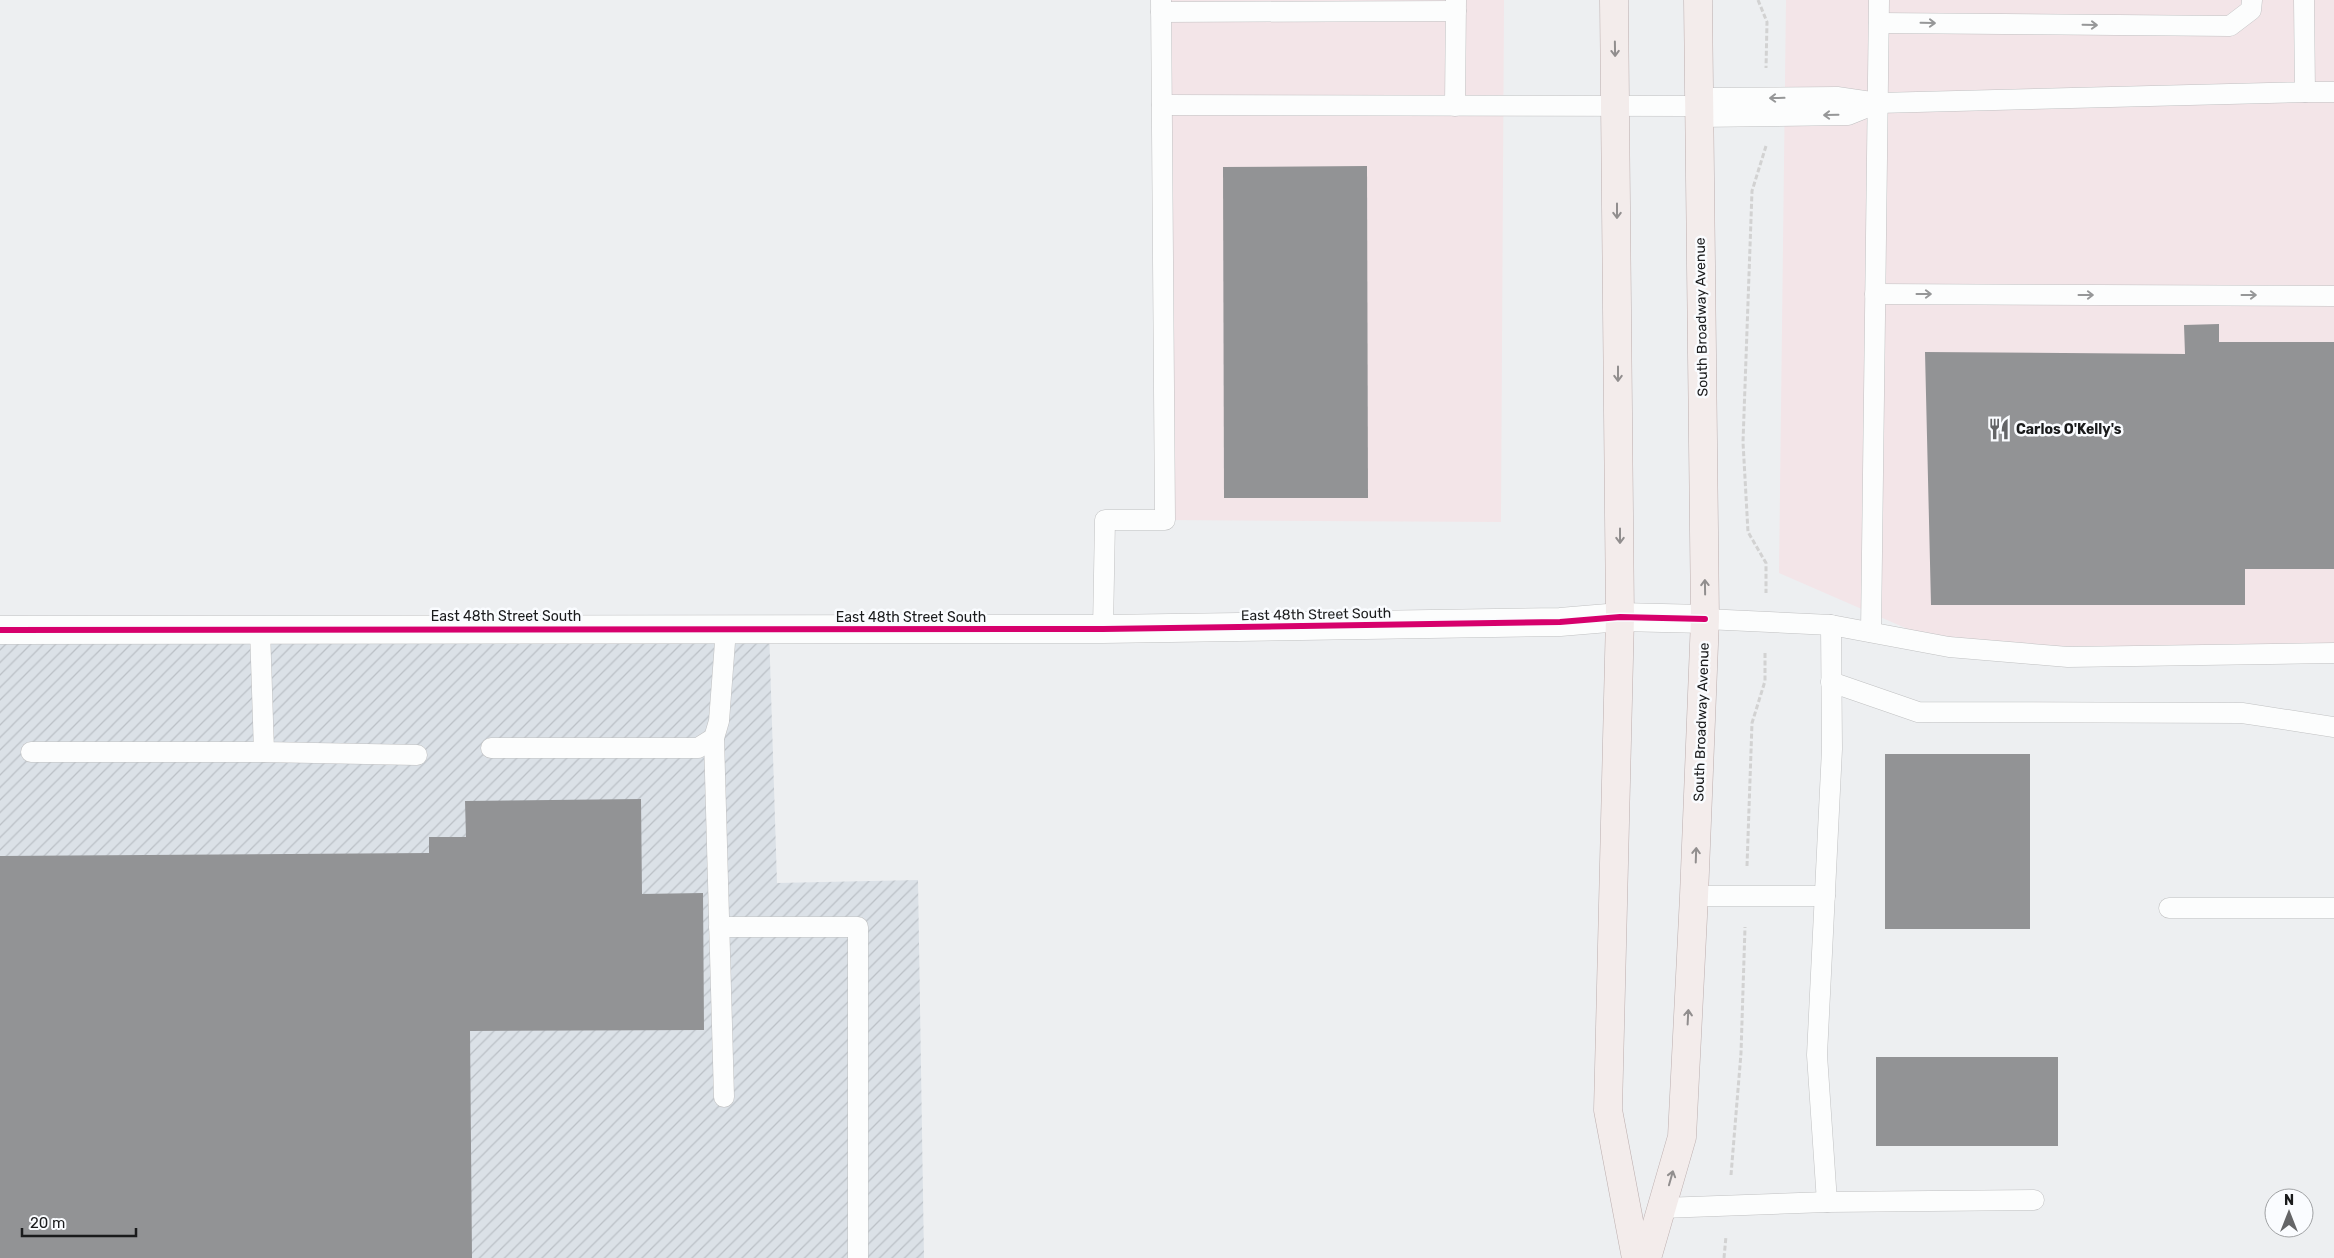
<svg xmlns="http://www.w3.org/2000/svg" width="2334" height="1258" font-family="Rubik,sans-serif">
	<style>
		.commercial { fill: #f3e5e8 }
		.industrial { fill: url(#industrial-furrows) }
		.building { fill: #929395 }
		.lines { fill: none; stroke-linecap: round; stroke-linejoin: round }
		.service-casing { stroke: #c0c1c2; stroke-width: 21 }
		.minor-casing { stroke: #c0c1c2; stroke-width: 29 }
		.primary-casing { stroke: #bcaeae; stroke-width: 29 }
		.path { stroke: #d2d2d2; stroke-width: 3; stroke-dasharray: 5 2.5; stroke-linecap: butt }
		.service { stroke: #fcfdfd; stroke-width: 20 }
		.minor { stroke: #fcfdfd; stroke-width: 28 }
		.primary { stroke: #f3eceb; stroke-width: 28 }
		.cycleway-casing { stroke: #fafcff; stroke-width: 9 }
		.cycleway { stroke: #d6006c; stroke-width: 6 }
		.oneway { stroke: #969798 }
		.oneway2 { stroke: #918e8e }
		.labels { text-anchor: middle; stroke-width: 5; stroke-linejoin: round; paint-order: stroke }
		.street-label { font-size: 14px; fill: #1a1b1c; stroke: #fafcff }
		.poi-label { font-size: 14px; font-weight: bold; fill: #1a1b1c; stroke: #fafcff; text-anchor: start }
	</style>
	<defs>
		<pattern id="industrial-furrows" width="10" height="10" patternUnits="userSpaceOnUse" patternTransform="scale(1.25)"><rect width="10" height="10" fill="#dbe1e7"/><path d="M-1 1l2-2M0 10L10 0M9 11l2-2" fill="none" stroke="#bbc0c6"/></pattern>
	</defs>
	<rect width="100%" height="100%" fill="#edeff1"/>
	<g class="commercial">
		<path d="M1163,0H1504L1501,522L1165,520Z"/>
		<path d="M1786,0H2334V645L1949,647L1779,573Z"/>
	</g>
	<path class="industrial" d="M769,629L777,883L918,880L924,1258H0V632Z"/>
	<g class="building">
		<path d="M1367,166L1368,498H1224L1223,167Z"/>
		<path d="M2219,324V342H2334V569H2245V605H1931L1925,352L2185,354L2184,325Z"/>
		<rect x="1885" y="754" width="145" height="175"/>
		<path d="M641,799L642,894L703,893L704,1030L470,1031L472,1258H0V856L429,853V837H466L465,801Z"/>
		<rect x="1876" y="1057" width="182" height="89"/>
	</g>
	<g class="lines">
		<g class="service-casing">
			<g id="service">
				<path d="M1161,12L1456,11"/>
				<path d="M1879,23L2230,26L2251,10L2252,0"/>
				<path d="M2305,92H2334"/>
				<path d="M1698,98L1837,97L1878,103L2305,92L2304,0"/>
				<path d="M1162,105L1698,106"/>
				<path d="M1455,106L1456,0"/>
				<path d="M1698,117L1848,115L1878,103"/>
				<path d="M1875,294L2334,296"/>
				<path d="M1705,619L1831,625L1949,647L2068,657L2334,653"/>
				<path d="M260,629L264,752L417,755"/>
				<path d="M1103,629L1105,520H1165L1161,0"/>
				<path d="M1871,632L1879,0"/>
				<path d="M1831,682L1918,712L2242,713L2334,727"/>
				<path d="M714,738L724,1097"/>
				<path d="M491,748H698L714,738L719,721L726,629"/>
				<path d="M31,752H264"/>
				<path d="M1694,896H1825"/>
				<path d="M2169,908H2334"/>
				<path d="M719,927H858V1258"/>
				<path d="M1827,1202L1817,1055L1832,749L1831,625"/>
				<path d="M1662,1208L1827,1202L2034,1200"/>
			</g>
		</g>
		<g class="minor-casing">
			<path id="minor" d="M0,630L1103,629L1560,622L1620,617L1705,619"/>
		</g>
		<g class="primary-casing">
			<g id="primary">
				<path d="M1614,0L1620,617L1608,1110L1636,1258"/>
				<path d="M1647,1258L1682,1137L1694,896L1705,619L1698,0"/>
			</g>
		</g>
		<g class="path">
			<path d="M1758,0L1767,22L1766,68"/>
			<path d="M1766,146L1752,191L1743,442L1748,532L1766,563V593"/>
			<path d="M1747,866L1752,723L1765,681V651"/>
			<path d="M1731,1175L1741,1053L1745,927"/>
			<path d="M1724,1258L1726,1236"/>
		</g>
		<use href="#service" class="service"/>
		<use href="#minor" class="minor"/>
		<use href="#primary" class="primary"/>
		<g class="cycleway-casing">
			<path id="cycleway" d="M0,630L1103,629L1560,622L1620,617L1705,619"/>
		</g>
		<use href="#cycleway" class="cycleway"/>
	</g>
	<defs><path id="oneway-shaft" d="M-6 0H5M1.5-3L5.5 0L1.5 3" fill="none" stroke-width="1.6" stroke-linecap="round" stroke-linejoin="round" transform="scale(1.25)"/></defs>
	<g class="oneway">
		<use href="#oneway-shaft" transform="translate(1928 23) rotate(1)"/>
		<use href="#oneway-shaft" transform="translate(2090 25) rotate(1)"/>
		<use href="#oneway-shaft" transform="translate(1777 98) rotate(179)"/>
		<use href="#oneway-shaft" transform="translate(1831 115) rotate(179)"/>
		<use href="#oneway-shaft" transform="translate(1924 294)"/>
		<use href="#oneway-shaft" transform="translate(2086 295)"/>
		<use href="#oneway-shaft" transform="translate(2249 295)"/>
	</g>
	<g class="oneway2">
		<use href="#oneway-shaft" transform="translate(1615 49) rotate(89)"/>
		<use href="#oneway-shaft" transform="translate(1617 211) rotate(90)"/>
		<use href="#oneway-shaft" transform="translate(1618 374) rotate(90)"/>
		<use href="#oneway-shaft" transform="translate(1620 536) rotate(90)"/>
		<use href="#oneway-shaft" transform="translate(1705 587) rotate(-91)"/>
		<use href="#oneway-shaft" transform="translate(1696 855) rotate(-88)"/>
		<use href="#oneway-shaft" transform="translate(1688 1017) rotate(-87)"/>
		<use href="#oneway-shaft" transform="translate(1671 1178) rotate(-74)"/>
	</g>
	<defs>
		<g id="restaurant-bare" transform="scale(1.725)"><path d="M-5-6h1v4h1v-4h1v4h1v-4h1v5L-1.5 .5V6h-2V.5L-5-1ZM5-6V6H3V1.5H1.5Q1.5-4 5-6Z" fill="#646567" stroke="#fafcff" stroke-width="2.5" paint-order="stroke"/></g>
	</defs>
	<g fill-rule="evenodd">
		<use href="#restaurant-bare" x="1999" y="429"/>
	</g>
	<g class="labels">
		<g class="street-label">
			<text transform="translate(1701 317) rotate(-91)" y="5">South Broadway Avenue</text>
			<text transform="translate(1316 614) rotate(-1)" y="5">East 48th Street South</text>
			<text x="506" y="621">East 48th Street South</text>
			<text x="911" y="622">East 48th Street South</text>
			<text transform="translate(1701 722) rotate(-88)" y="5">South Broadway Avenue</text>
		</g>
		<g class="poi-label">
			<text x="2016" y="434">Carlos O'Kelly's</text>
		</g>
	</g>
	<g transform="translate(2289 1213)"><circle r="24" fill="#fafcff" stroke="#a0a2a4"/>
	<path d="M0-4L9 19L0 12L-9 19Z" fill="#646567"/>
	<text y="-8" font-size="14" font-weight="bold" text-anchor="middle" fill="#1a1b1c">N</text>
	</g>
	<path d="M22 1228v8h114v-8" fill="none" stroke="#1a1b1c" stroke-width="2.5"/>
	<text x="30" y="1228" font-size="15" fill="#1a1b1c" stroke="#fafcff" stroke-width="4" paint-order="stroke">20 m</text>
</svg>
